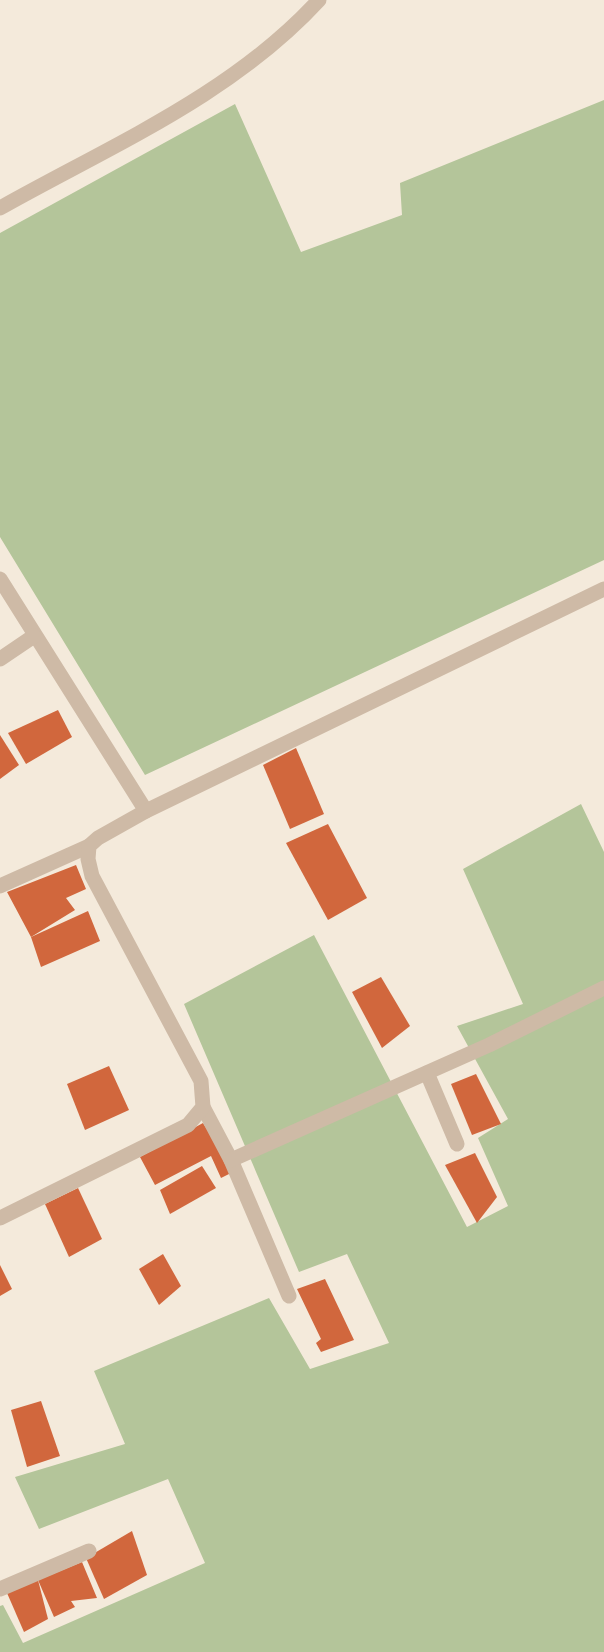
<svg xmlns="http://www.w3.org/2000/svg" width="604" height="1652" font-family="Commissioner,sans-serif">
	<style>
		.green { fill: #b4c59a }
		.building { fill: #d1673d }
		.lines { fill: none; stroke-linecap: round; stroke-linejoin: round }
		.minor { stroke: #cebaa6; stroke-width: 15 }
		.tertiary { stroke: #cebaa6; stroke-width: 15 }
	</style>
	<rect width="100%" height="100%" fill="#f4eadb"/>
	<g class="green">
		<path d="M604,100V560L145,775L0,537V233L235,104L301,252L402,215L400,183Z"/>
		<path d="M581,804L604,852V1652H0V1606L3,1605L23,1643L205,1563L168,1479L39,1529L15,1477L125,1444L94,1371L269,1298L310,1369L389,1343L347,1254L299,1272L184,1004L314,935L467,1227L508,1206L478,1138L508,1119L457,1026L523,1004L463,869Z"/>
	</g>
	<g class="building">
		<path d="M58,710L72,737L26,764L8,733Z"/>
		<path d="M0,735L19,765L0,779Z"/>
		<path d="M296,748L324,814L290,829L263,765Z"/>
		<path d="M328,824L367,898L328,920L286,843Z"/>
		<path d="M76,865L86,889L66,898L75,910L31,937L7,892Z"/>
		<path d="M88,911L100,941L41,967L31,937Z"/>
		<path d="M381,977L410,1026L382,1048L352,992Z"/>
		<path d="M109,1066L129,1110L85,1130L67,1084Z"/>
		<path d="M476,1074L501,1124L472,1135L451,1084Z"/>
		<path d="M203,1123L217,1145L231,1173L221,1178L211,1156L155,1185L140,1157Z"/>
		<path d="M475,1153L497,1197L477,1223L445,1165Z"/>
		<path d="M202,1166L216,1188L170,1214L160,1190Z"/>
		<path d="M78,1188L102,1239L69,1257L45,1204Z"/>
		<path d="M163,1254L181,1286L159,1305L139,1269Z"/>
		<path d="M0,1265L12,1289L0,1296Z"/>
		<path d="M325,1279L354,1340L321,1352L316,1343L321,1339L297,1289Z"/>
		<path d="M41,1401L60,1456L27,1467L11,1410Z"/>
		<path d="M132,1531L147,1575L104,1599L86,1558Z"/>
		<path d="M82,1562L97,1598L71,1601L75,1607L54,1617L38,1580Z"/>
		<path d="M38,1580L48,1619L24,1632L7,1593Z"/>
	</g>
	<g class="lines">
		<g class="minor">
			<path d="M0,579L146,811"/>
			<path d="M0,659L34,636"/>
			<path d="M0,886L89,846"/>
			<path d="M427,1073L457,1144"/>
			<path d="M203,1107L231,1160L289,1296"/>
			<path d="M231,1160L489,1045L604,988"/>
			<path d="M0,1218L188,1125L203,1107L201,1081L92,876L88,859L89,846L98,838L146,811L604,589"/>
			<path d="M0,1589L89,1551"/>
		</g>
		<path class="tertiary" d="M0,208C110,146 232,95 319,0"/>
	</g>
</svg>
